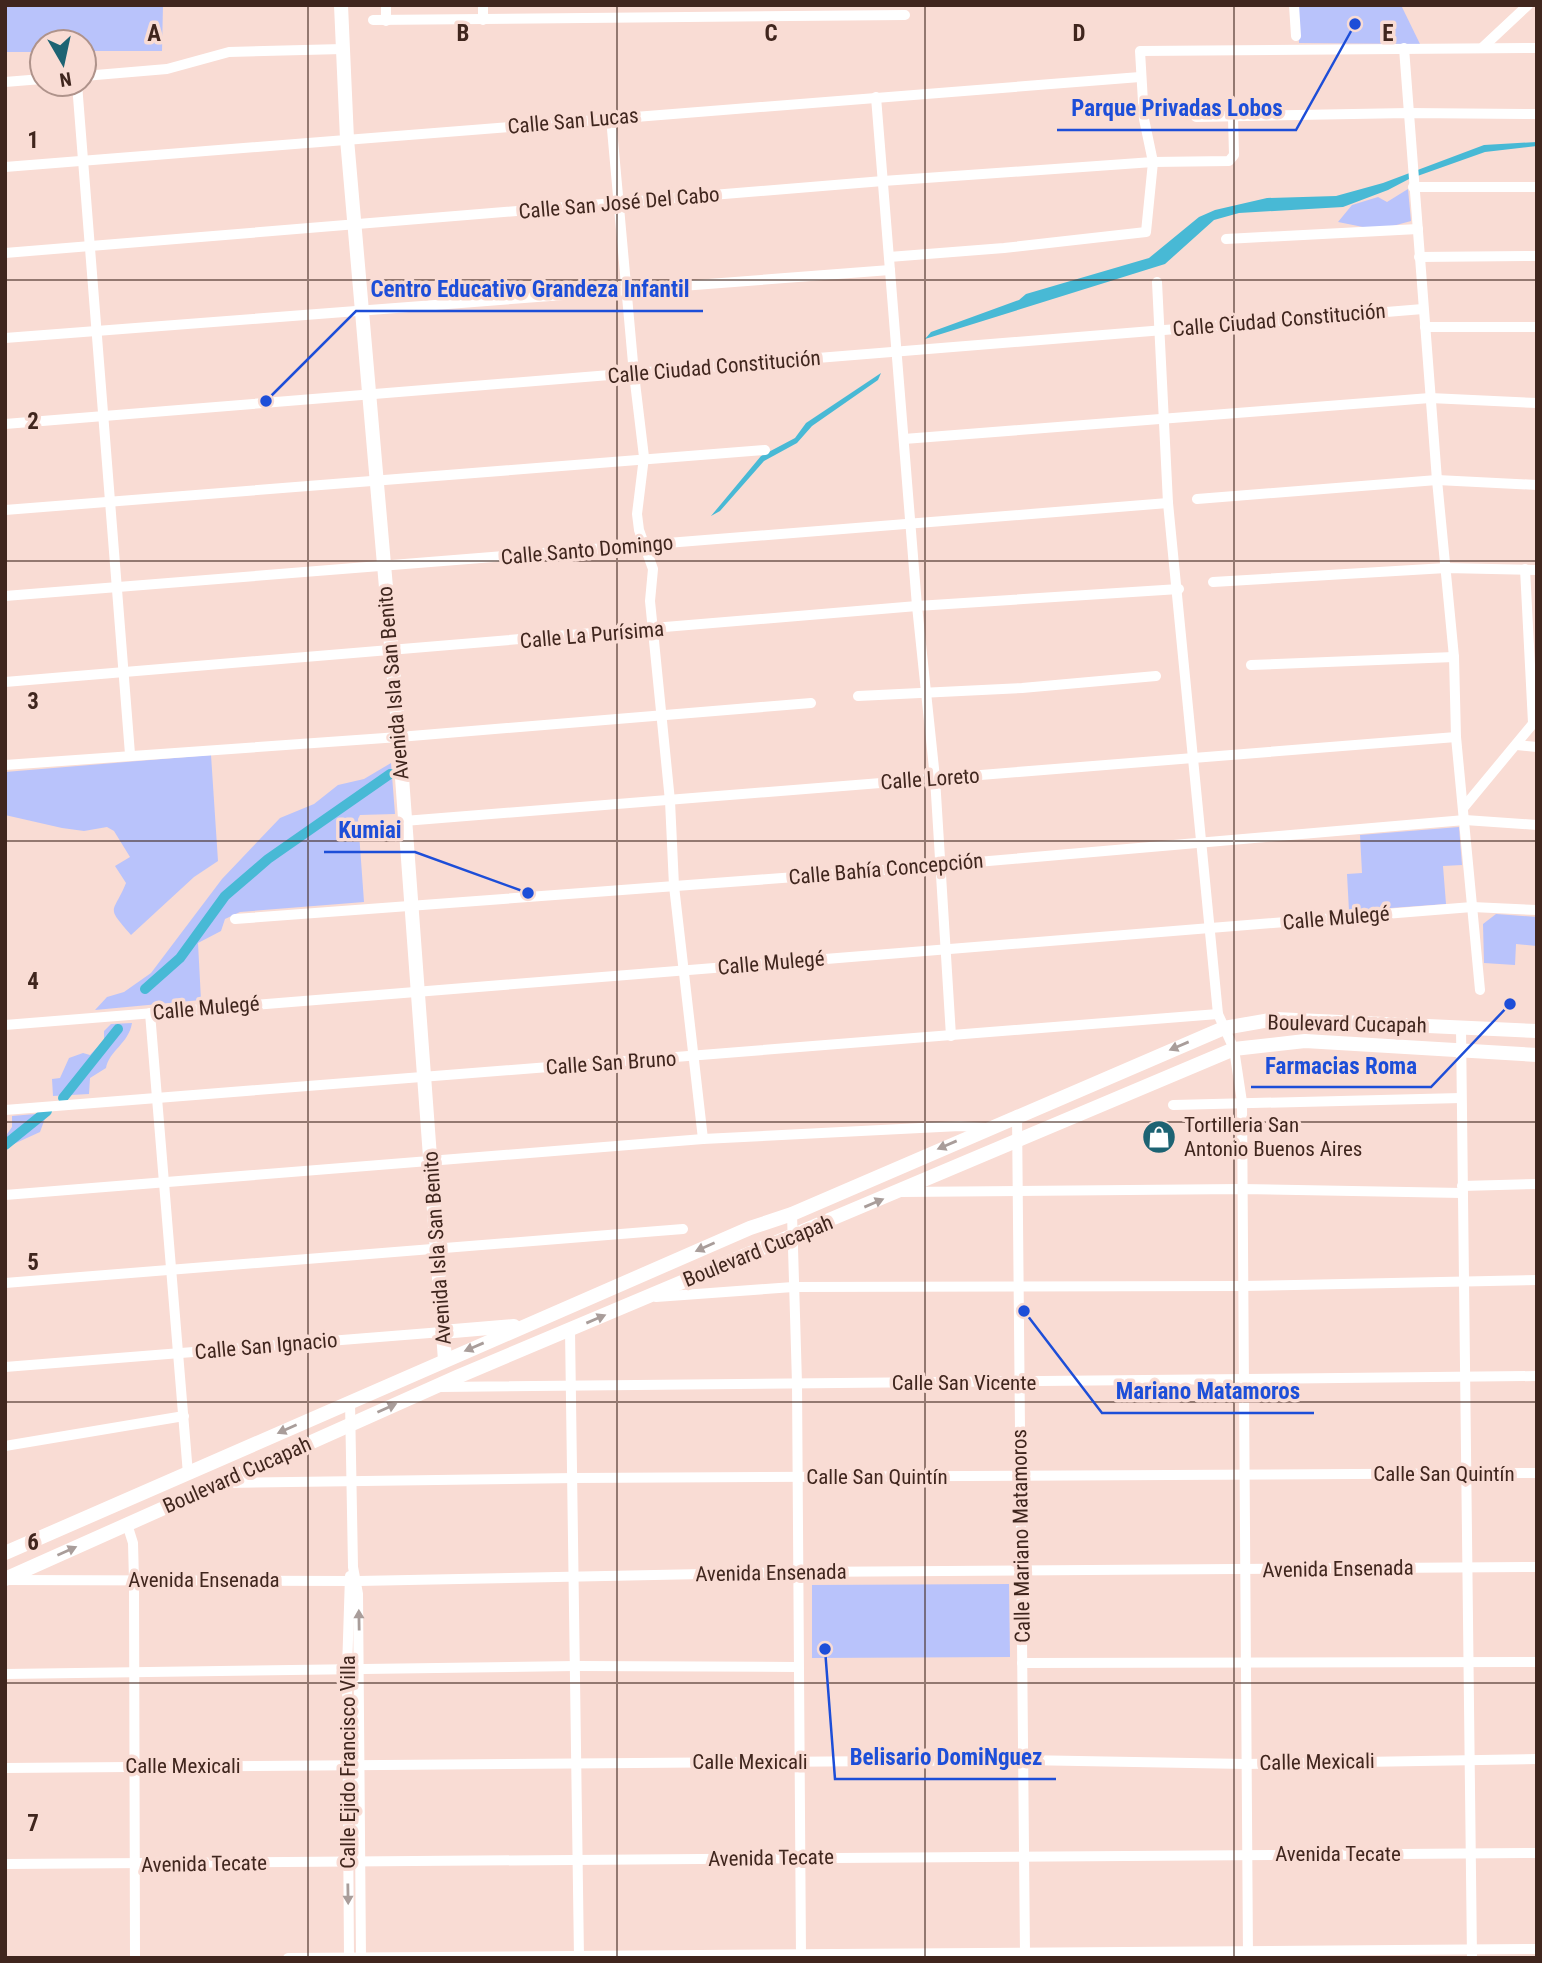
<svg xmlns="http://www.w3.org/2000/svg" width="1542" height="1963" font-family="'Roboto Condensed',sans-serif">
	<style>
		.green { fill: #b9c3fb }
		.water { fill: #48b9d5 }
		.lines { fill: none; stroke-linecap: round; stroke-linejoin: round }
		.canal { stroke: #48b9d5; stroke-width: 10 }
		.minor { stroke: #fff; stroke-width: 10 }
		.major { stroke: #fff; stroke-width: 14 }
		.oneway { fill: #a99d9a }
		.grid { fill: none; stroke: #40261e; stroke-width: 2; stroke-opacity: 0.55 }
		.labels { text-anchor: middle; stroke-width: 7; stroke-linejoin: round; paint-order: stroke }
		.street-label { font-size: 21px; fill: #40261e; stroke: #f9dcd4 }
		.poi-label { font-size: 21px; fill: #40261e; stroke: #f9dcd4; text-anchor: start }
		.grid-label { font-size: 23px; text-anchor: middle; font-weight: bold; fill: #40261e; stroke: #f9dcd4; stroke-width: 7; stroke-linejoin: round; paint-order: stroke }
		.leader { fill: none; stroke: #1d4ed8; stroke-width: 2.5 }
		.callout-dot { fill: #1d4ed8; stroke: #f9dcd4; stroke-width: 2.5 }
		.callout-label { font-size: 23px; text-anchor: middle; font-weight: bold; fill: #1d4ed8; stroke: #f9dcd4; stroke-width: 7; stroke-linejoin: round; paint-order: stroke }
	</style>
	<rect width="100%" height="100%" fill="#f9dcd4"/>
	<g class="green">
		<path d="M5,5H163L162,51H84V42H42V52H5Z"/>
		<path d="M1298,5H1401L1420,44L1299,43Z"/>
		<path d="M1408,189L1411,221L1378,230L1338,222L1352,205L1378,197L1387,202Z"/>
		<path d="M211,755L218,861L194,877L131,935C105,905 113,915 126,883L115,866L130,857L114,831L107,827L84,831L62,828L5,815V772Z"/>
		<path d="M391,763L395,814L360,815L358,819L364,902L240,912L225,919L221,931L198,943L201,1000L95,1010L107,997L124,992L151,973L222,879L280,818L314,804L338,785L364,779Z"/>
		<path d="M1459,827L1462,865L1443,866L1446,904L1349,911L1347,874L1362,873L1360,835Z"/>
		<path d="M1496,914L1537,917V946L1516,944L1515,965L1484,963L1483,924Z"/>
		<path d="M132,1023C129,1043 109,1051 106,1068L90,1078L89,1094L53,1096L52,1079L60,1078L69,1058L83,1053L90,1055L104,1040V1031L111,1024Z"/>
		<path d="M47,1113L40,1132L5,1148V1137L12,1127V1116Z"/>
		<path d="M1009,1584L1010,1657L812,1658V1585Z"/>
	</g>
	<g class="water">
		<path d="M1537,142V146L1485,152L1409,179L1388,190L1343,207L1239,213L1214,220L1165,264L925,339L931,332L1019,300L1026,294L1149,258L1199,217L1215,210L1267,198L1336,196L1383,183L1484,145Z"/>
		<path d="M881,373L878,380L812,426L797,443L764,461L720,511L711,516L761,456L795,438L806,423Z"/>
	</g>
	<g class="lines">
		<g class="canal">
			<path d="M145,989L180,958L225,896L268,859L390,774"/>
			<path d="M63,1098L118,1029"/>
			<path d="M5,1145L47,1111"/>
		</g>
		<g class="minor">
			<path d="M1294,5L1296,36"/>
			<path d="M373,20L905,15"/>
			<path d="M483,20V5"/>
			<path d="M386,21V5"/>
			<path d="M1404,48L1437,480L1454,657L1456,737L1480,990"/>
			<path d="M1482,48L1528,5"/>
			<path d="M84,76L167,69L229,52L343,49"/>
			<path d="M5,82L42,79"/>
			<path d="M77,84L130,754"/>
			<path d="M876,97L917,606L935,778L951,1036"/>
			<path d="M1196,117L1408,113L1535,114"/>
			<path d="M611,118L634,374L644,457L637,514L639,530L653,569L650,601L670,801L674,886L703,1139"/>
			<path d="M5,167L1140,77"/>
			<path d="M1413,187H1537"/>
			<path d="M1226,239L1418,229"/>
			<path d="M5,253L883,181L1153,162L1229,161L1234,155L1233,117"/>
			<path d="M889,257L1004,248L1146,232L1153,162L1144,119L1140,51L1537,48"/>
			<path d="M1419,257L1537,256"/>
			<path d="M1157,282L1168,503L1218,1014L1234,1049L1242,1102L1248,1958"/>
			<path d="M1425,327H1537"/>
			<path d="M5,338L890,270"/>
			<path d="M5,424L1423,309"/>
			<path d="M904,439L1430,398L1537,403"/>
			<path d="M1197,499L1437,480L1537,485"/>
			<path d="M5,510L765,450"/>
			<path d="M1525,569L1533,723"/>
			<path d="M1213,582L1446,568L1537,570"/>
			<path d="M5,596L1168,503"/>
			<path d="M1251,665L1454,657"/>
			<path d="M5,682L917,606L1179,589"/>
			<path d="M858,696L1022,688L1156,676"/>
			<path d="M1517,745L1537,747"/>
			<path d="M5,765L399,737L811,703"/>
			<path d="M1464,807L1536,720"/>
			<path d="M404,821L1456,737"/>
			<path d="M235,919L849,873L1465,820L1537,825"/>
			<path d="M150,1013L188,1474"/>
			<path d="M5,1025L1472,907L1537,910"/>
			<path d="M1461,1027L1472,1958"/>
			<path d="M1173,1105L1461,1098"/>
			<path d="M5,1110L1218,1014"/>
			<path d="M1017,1115L1025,1955"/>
			<path d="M1462,1186L1537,1184"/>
			<path d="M901,1192L1241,1189L1462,1193"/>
			<path d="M5,1195L703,1139L960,1126L987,1128"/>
			<path d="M792,1214L797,1383L801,1958"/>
			<path d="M5,1283L683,1229"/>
			<path d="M656,1297L793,1287L1242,1286L1537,1280"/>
			<path d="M570,1330L579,1958"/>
			<path d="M5,1367L442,1332"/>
			<path d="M441,1387L1537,1376"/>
			<path d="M350,1402L353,1567L358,1594L361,1958"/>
			<path d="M5,1446L184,1416"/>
			<path d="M224,1483L574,1478L1537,1473"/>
			<path d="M127,1524L133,1543L134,1580L135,1958"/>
			<path d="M8,1580L358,1581L798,1572L1537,1567"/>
			<path d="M1022,1663L1537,1662"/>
			<path d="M5,1674L576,1666L797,1667"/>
			<path d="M5,1768L1023,1760L1246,1764L1537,1759"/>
			<path d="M5,1864L1537,1853"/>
			<path d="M288,1958L1537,1949"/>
			<path d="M349,1958L347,1670L350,1576"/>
		</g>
		<g class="major">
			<path d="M341,5L347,139L399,737L445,1360"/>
			<path d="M442,1332L514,1326"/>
			<path d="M5,1553L750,1228L792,1214L1224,1028L1275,1019L1537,1031"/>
			<path d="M5,1579L457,1377L1234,1049L1305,1041L1537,1055"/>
		</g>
	</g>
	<defs><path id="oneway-solid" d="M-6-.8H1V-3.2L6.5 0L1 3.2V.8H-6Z" transform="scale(1.75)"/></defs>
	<g class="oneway">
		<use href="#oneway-solid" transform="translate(1179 1046) rotate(157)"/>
		<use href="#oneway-solid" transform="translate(947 1145) rotate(157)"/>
		<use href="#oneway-solid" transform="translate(874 1203) rotate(-23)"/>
		<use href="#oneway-solid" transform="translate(705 1247) rotate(156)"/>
		<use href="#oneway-solid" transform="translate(596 1319) rotate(-23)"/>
		<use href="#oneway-solid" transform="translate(474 1347) rotate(157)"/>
		<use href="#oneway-solid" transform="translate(387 1408) rotate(-24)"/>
		<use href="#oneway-solid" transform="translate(287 1429) rotate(156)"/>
		<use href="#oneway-solid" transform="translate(67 1551) rotate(-24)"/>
		<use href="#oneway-solid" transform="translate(359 1620) rotate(-91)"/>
		<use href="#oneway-solid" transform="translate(348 1894) rotate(89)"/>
	</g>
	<path class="grid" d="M308,5V1958M617,5V1958M925,5V1958M1234,5V1958M5,280H1537M5,561H1537M5,841H1537M5,1122H1537M5,1402H1537M5,1683H1537"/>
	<defs>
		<g id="shop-disc" transform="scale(1.75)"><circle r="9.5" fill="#1d6373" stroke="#f9dcd4"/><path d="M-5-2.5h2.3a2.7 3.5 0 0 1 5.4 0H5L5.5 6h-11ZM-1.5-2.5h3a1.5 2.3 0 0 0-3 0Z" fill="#fff"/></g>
	</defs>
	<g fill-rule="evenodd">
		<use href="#shop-disc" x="1159" y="1137"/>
	</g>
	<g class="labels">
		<g class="street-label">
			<text transform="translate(573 121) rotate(-5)" y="7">Calle San Lucas</text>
			<text transform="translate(619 203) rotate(-5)" y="7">Calle San José Del Cabo</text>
			<text transform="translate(1279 320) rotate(-5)" y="7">Calle Ciudad Constitución</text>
			<text transform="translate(714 367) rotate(-5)" y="7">Calle Ciudad Constitución</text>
			<text transform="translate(587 550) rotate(-5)" y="7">Calle Santo Domingo</text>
			<text transform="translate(592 635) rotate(-5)" y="7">Calle La Purísima</text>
			<text transform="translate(393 683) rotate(-95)" y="7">Avenida Isla San Benito</text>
			<text transform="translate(930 779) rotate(-4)" y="7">Calle Loreto</text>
			<text transform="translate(886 869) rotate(-5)" y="7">Calle Bahía Concepción</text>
			<text transform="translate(1336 918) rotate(-5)" y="7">Calle Mulegé</text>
			<text transform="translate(771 963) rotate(-5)" y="7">Calle Mulegé</text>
			<text transform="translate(206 1008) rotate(-5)" y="7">Calle Mulegé</text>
			<text transform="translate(1347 1024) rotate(1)" y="7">Boulevard Cucapah</text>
			<text transform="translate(611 1063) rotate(-4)" y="7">Calle San Bruno</text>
			<text transform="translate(437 1248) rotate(-94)" y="7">Avenida Isla San Benito</text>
			<text transform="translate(758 1251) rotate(-22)" y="7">Boulevard Cucapah</text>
			<text transform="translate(266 1346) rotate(-5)" y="7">Calle San Ignacio</text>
			<text x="964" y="1390">Calle San Vicente</text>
			<text x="1444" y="1481">Calle San Quintín</text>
			<text transform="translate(237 1475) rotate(-24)" y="7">Boulevard Cucapah</text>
			<text x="877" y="1484">Calle San Quintín</text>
			<text transform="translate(1021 1536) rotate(-91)" y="7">Calle Mariano Matamoros</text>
			<text transform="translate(1338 1569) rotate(-1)" y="7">Avenida Ensenada</text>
			<text transform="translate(771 1573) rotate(-1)" y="7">Avenida Ensenada</text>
			<text x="204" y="1587">Avenida Ensenada</text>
			<text transform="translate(348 1762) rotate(-90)" y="7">Calle Ejido Francisco Villa</text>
			<text x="750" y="1769">Calle Mexicali</text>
			<text transform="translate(1317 1762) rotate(-1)" y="7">Calle Mexicali</text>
			<text x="183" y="1773">Calle Mexicali</text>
			<text x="1338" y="1861">Avenida Tecate</text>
			<text transform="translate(771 1858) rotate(-1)" y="7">Avenida Tecate</text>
			<text transform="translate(204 1864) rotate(-1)" y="7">Avenida Tecate</text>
		</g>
		<g class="poi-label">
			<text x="1184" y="1132">Tortilleria San<tspan x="1184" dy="24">Antonio Buenos Aires</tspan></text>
		</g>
	</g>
	<g class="grid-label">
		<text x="154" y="41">A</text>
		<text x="463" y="41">B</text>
		<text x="771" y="41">C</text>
		<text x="1079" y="41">D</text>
		<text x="1388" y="41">E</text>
		<text x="33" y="148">1</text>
		<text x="33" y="429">2</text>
		<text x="33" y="709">3</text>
		<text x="33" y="989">4</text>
		<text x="33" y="1270">5</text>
		<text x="33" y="1550">6</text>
		<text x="33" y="1831">7</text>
	</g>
	<path class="leader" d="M1355 24L1296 130H1057M266 401L356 311H703M528 893L415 852H324M1510 1004L1431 1087H1251M1024 1311L1102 1413H1314M825 1649L835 1779H1056"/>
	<g class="callout-dot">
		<circle cx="1355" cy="24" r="7"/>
		<circle cx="266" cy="401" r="7"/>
		<circle cx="528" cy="893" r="7"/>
		<circle cx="1510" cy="1004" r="7"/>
		<circle cx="1024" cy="1311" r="7"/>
		<circle cx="825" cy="1649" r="7"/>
	</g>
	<g class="callout-label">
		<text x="1177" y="116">Parque Privadas Lobos</text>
		<text x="530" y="297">Centro Educativo Grandeza Infantil</text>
		<text x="370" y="838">Kumiai</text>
		<text x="1341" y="1074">Farmacias Roma</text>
		<text x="1208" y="1399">Mariano Matamoros</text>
		<text x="946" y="1765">Belisario DomiNguez</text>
	</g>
	<rect width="1542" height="1963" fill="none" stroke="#40261e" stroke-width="14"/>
	<g transform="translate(63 63) rotate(171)"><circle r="33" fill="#f9dcd4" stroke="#af938b" stroke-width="2"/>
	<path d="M0-5L12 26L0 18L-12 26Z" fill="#1d6373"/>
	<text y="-10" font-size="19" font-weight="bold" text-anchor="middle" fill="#40261e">N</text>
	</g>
</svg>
